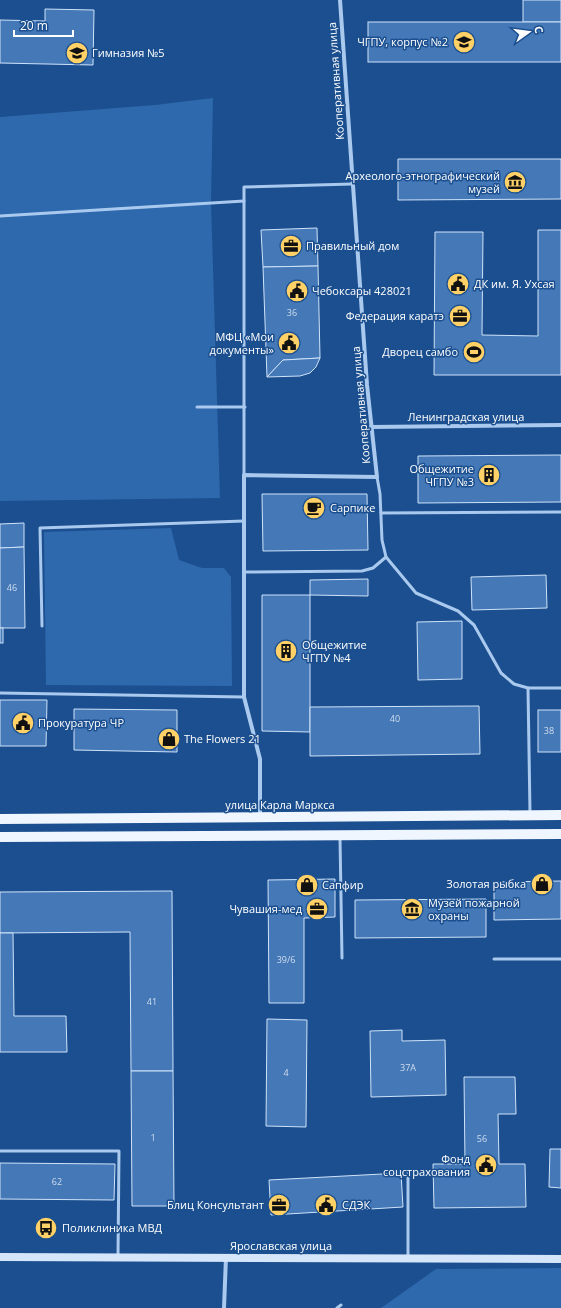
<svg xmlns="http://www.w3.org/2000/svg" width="561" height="1308" font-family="'Open Sans',sans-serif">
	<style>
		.green { fill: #2e69ad }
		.building { fill: #4478b7; stroke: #cfe3fa }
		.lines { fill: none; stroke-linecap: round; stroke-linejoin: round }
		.lane { stroke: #a9c9ee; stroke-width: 3 }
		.street { stroke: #a9c9ee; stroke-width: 4 }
		.secondary { stroke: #d6e6fa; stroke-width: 8 }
		.primary { stroke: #f0f6ff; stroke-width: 10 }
		.labels { text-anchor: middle; stroke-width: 3; stroke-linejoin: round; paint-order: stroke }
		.number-label { font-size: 9px; fill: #d0dded }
		.poi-label { font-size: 11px; fill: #fff; stroke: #1b4f8f; text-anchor: start }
		.street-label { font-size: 11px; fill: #fff; stroke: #1b4f8f }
	</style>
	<rect width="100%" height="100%" fill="#1b4f8f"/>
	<g class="green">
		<path d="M213,98L211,202L220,498L0,501V117L155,105Z"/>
		<path d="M171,528L179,560L202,568H224L231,577L232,686L46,685L44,532Z"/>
		<path d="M561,1268V1308H381L436,1269Z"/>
	</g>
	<g class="building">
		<rect x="523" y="0" width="38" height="22"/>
		<path d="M45,9L94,10L93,65L0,63V20L45,21Z"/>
		<rect x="368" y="22" width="193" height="40"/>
		<path d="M398,159H561V199L398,200Z"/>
		<path d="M317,228L318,266L263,267L261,230Z"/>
		<path d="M538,230H561V375H434L435,232H483L482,335L538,336Z"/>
		<path d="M318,266L320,358L283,360L267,377L263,267Z"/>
		<path d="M320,358L316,367L310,373L300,376L267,377L283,360Z"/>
		<path d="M561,455V502L418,503V456Z"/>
		<path d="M262,494H367L368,550L263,551Z"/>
		<path d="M24,523V547L0,548V524Z"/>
		<path d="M24,547L25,628H0V548Z"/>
		<path d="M546,575L547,608L472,610L471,577Z"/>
		<path d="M368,579V596L310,595V580Z"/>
		<path d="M262,595H310V732L262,731Z"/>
		<path d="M462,621V679L418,680L417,622Z"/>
		<rect x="0" y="628" width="3" height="15"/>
		<path d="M0,700H47L46,746H0Z"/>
		<path d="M479,706L480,754L310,756V707Z"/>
		<path d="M74,709L177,710V752L74,750Z"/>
		<rect x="538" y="710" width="23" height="42"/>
		<path d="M335,879V917L304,918V1003H269L268,880Z"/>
		<path d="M561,881V919L494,920V882Z"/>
		<path d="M172,891L173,1071H131L130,932L0,933V892Z"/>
		<path d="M486,899V937L355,938V900Z"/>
		<path d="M0,933H13L14,1016H66L67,1052H0Z"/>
		<path d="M267,1019L307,1020L306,1127L266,1126Z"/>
		<path d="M402,1030V1041L445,1040L446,1095L371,1097L370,1031Z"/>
		<path d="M131,1071H173L174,1206H132Z"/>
		<path d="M464,1077H515L516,1114H498L499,1164H525L526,1207L434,1208L433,1164H465Z"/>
		<path d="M550,1149H561V1188L549,1187Z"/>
		<path d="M0,1163L115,1164L114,1200L0,1199Z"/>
		<path d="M401,1173L403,1207L271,1215L269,1180Z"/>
	</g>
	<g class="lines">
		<g class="lane">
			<path d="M0,216L244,201"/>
			<path d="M197,407H245"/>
			<path d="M244,475V187L352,184"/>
			<path d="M377,477L380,494L382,540L386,557L416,593L458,611L474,625L501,673L514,684L528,688H561"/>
			<path d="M381,513L561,512"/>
			<path d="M244,572L362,571L373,568L386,557"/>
			<path d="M42,626L40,528L244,521"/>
			<path d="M528,688L530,813"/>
			<path d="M0,693L244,697"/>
			<path d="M340,838L342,958"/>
			<path d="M494,959H561"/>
			<path d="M0,1151H119L118,1256"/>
			<path d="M408,1173V1258"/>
			<path d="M337,1308L341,1305"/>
		</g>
		<g class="street">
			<path d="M371,427L561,425"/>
			<path d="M260,817V759L244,697V475L377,477L367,385L340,0"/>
			<path d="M224,1308L226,1257"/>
		</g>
		<path class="secondary" d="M0,1257L561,1259"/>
		<g class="primary">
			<path d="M0,819L561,815"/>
			<path d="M0,837L561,834"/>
		</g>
	</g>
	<defs>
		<g id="university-disc" transform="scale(1.15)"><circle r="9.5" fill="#ffd166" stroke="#1b4f8f"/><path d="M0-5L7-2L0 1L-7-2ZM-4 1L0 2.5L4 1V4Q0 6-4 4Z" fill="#111"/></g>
		<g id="school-disc" transform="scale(1.15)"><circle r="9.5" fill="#ffd166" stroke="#1b4f8f"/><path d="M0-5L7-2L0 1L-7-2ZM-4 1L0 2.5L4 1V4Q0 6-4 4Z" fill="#111"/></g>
		<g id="museum-disc" transform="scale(1.15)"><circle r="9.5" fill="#ffd166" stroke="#1b4f8f"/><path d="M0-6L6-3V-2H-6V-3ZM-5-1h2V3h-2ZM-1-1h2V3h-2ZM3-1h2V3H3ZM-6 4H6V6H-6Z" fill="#111"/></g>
		<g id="office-disc" transform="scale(1.15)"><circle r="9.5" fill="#ffd166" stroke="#1b4f8f"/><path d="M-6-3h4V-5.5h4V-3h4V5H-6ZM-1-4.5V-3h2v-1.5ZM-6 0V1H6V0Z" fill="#111"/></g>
		<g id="civic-disc" transform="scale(1.15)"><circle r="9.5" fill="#ffd166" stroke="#1b4f8f"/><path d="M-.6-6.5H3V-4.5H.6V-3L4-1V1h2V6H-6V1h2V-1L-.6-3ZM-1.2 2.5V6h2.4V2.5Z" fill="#111"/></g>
		<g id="stadium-disc" transform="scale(1.15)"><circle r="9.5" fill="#ffd166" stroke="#1b4f8f"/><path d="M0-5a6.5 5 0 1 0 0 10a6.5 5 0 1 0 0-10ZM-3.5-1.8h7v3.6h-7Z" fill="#111"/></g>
		<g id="building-disc" transform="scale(1.15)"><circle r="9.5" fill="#ffd166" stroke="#1b4f8f"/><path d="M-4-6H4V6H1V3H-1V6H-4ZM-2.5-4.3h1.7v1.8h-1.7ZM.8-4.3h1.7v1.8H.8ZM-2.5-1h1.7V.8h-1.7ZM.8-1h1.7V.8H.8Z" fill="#111"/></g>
		<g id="cafe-disc" transform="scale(1.15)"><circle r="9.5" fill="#ffd166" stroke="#1b4f8f"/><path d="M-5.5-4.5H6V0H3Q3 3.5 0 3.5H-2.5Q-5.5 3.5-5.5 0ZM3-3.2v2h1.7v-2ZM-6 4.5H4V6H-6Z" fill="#111"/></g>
		<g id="shop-disc" transform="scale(1.15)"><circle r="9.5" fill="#ffd166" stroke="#1b4f8f"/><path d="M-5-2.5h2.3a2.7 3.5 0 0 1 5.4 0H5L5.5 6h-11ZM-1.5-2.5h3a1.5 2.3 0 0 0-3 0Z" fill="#111"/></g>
		<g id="bus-disc" transform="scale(1.15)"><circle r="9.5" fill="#ffd166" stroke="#1b4f8f"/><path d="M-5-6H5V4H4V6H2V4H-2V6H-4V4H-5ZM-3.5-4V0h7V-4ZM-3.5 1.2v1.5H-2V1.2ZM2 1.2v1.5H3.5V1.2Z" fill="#111"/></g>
	</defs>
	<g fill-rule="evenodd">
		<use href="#university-disc" x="464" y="42"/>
		<use href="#school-disc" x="77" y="53"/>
		<use href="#museum-disc" x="515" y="182"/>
		<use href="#office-disc" x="291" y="246"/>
		<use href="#civic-disc" x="458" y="284"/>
		<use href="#civic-disc" x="297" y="291"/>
		<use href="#office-disc" x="460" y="316"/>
		<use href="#civic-disc" x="289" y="343"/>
		<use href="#stadium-disc" x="474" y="352"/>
		<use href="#building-disc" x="489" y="475"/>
		<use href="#cafe-disc" x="314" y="508"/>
		<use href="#building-disc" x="286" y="651"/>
		<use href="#civic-disc" x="23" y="723"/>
		<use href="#shop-disc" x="169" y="739"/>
		<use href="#shop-disc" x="542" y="884"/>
		<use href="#shop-disc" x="307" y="885"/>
		<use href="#office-disc" x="317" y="909"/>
		<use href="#museum-disc" x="412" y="909"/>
		<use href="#civic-disc" x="486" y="1165"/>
		<use href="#office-disc" x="279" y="1205"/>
		<use href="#civic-disc" x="326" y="1205"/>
		<use href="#bus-disc" x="46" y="1228"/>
	</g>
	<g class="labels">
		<g class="number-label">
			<text x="292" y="316">36</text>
			<text x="12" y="591">46</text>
			<text x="395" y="722">40</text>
			<text x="549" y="734">38</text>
			<text x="286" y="963">39/6</text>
			<text x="152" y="1005">41</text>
			<text x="408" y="1071">37А</text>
			<text x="286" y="1076">4</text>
			<text x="153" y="1141">1</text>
			<text x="482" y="1142">56</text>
			<text x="57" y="1185">62</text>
		</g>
		<g class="poi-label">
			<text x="448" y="46" text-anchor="end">ЧГПУ, корпус №2</text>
			<text x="92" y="57">Гимназия №5</text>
			<text x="500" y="180" text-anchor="end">Археолого-этнографический<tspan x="500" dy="13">музей</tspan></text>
			<text x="306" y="250">Правильный дом</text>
			<text x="474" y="288">ДК им. Я. Ухсая</text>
			<text x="312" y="295">Чебоксары 428021</text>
			<text x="444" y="320" text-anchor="end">Федерация каратэ</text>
			<text x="274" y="341" text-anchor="end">МФЦ «Мои<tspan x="274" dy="13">документы»</tspan></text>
			<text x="458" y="356" text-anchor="end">Дворец самбо</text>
			<text x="474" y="473" text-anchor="end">Общежитие<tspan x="474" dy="13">ЧГПУ №3</tspan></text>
			<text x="330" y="512">Сарпике</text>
			<text x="302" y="649">Общежитие<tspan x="302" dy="13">ЧГПУ №4</tspan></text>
			<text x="38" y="727">Прокуратура ЧР</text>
			<text x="184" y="743">The Flowers 21</text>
			<text x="526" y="888" text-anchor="end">Золотая рыбка</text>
			<text x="322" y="889">Сапфир</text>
			<text x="428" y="907">Музей пожарной<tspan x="428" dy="13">охраны</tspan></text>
			<text x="302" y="913" text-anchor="end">Чувашия-мед</text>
			<text x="470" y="1163" text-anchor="end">Фонд<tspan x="470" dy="13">соцстрахования</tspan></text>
			<text x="264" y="1209" text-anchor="end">Блиц Консультант</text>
			<text x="342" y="1209">СДЭК</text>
			<text x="62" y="1232">Поликлиника МВД</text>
		</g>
		<g class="street-label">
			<text transform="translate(336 81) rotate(-94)" y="4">Кооперативная улица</text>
			<text transform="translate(361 405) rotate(-95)" y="4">Кооперативная улица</text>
			<text x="466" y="421">Ленинградская улица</text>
			<text x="280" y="809">улица Карла Маркса</text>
			<text x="281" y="1250">Ярославская улица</text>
		</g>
	</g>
	<g transform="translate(529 32) rotate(76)" stroke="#1b4f8f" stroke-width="3" paint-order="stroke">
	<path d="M0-3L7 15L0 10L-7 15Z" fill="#ffffff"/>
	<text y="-6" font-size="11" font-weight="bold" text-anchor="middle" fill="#ffffff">С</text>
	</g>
	<path d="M14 30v6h59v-6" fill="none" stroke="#ffffff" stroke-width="2"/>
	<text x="20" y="30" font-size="12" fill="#ffffff" stroke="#1b4f8f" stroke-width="3" paint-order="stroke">20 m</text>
</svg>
